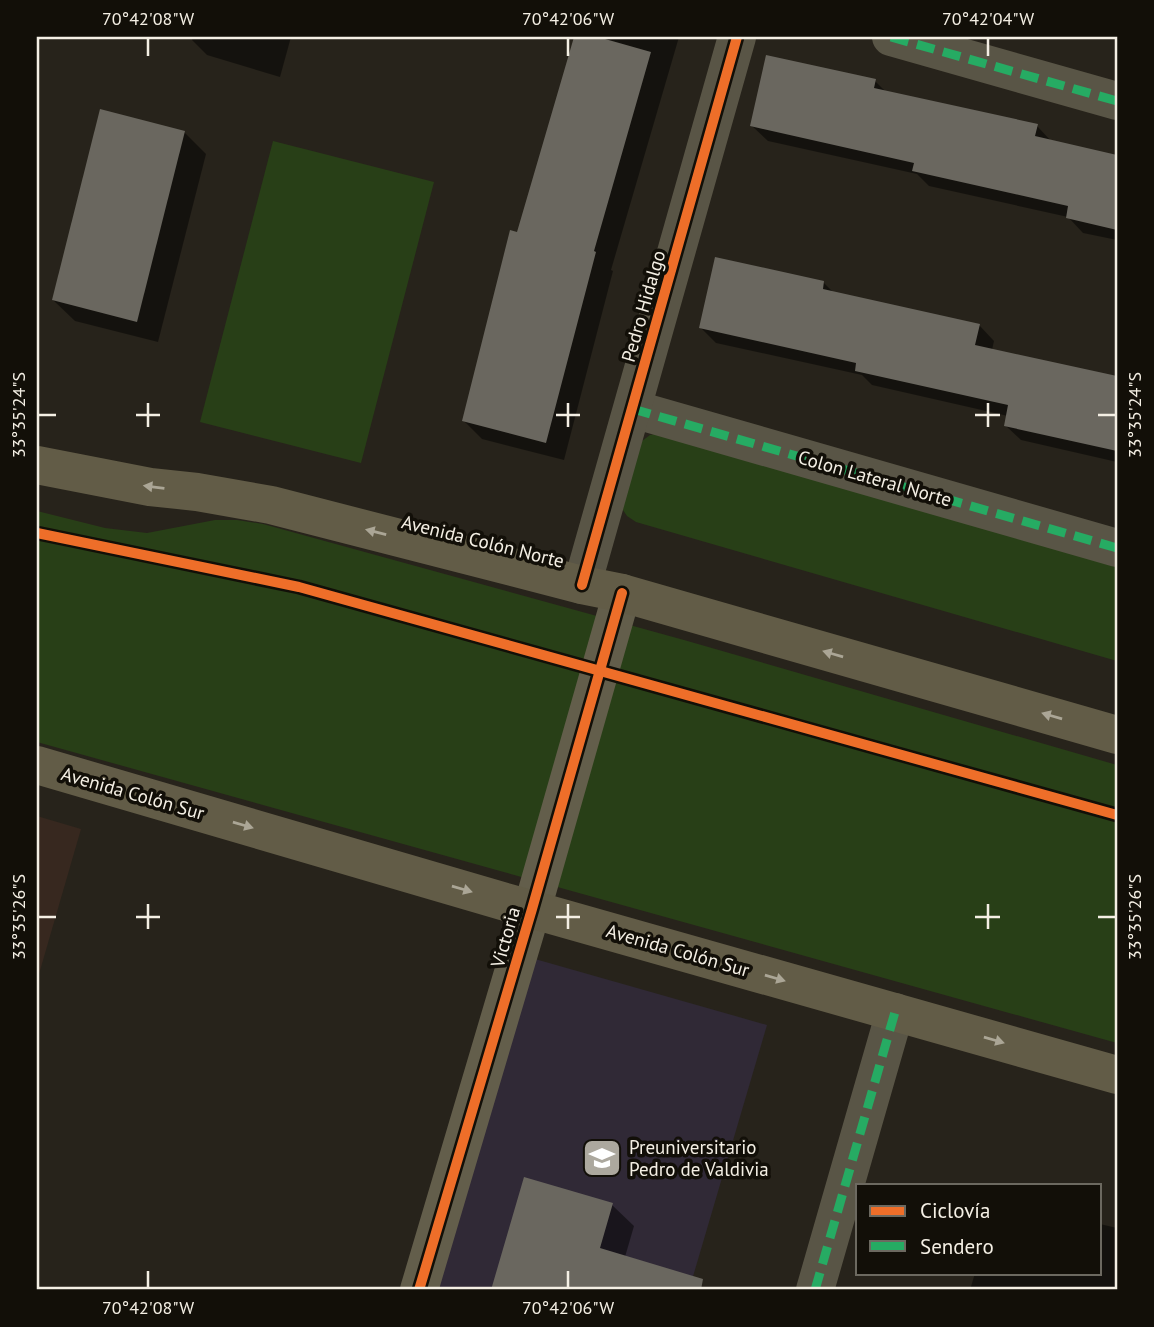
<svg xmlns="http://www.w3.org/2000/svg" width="1154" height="1327" font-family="'PT Sans',sans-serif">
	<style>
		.commercial { fill: #37281f }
		.education { fill: #302936 }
		.green { fill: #283f17 }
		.shadow { fill: #0007 }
		.building { fill: #6a675f }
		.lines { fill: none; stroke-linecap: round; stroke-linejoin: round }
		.street { stroke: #595546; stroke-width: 38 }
		.secondary { stroke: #635e4b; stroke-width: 38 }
		.primary { stroke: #625c47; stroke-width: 38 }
		.quiet { stroke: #26ab63; stroke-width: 9; stroke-dasharray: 18 9; stroke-linecap: butt }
		.cycleway-casing { stroke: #120f08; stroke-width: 15 }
		.cycleway { stroke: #ee6e29; stroke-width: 10 }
		.oneway { fill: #aba696 }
		.ticks { fill: none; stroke: #f4efe4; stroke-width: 2.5 }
		.labels { text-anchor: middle; stroke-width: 7; stroke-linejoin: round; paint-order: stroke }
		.street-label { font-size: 19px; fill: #f4efe4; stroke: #120f08 }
		.poi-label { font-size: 19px; fill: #f4efe4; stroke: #120f08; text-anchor: start }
		.neatline { fill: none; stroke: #f4efe4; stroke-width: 2.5 }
		.ticks-label { font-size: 18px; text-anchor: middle; fill: #f4efe4 }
	</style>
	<rect width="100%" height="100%" fill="#27231b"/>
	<path class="commercial" d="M37,816L81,829L37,981Z"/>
	<path class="education" d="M535,959L767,1025L689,1290H438Z"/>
	<g class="green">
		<path d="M273,141L434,182L361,463L200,422Z"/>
		<path d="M665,432L1117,556V661L636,522L627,516L621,507L634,447L650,435Z"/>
		<path d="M37,511L105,528L147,533L215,520H237L263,524L684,640L1117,765V1043L37,742Z"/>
	</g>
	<g class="shadow">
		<path d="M193,37H291L280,77L207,55L192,40Z"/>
		<path d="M576,37H679L611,270L613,271L564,460L482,439L464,421Z"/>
		<path d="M875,81L887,93L1037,126L1052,142L1117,157V240L1083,233L1068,217L929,186L917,174L768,141L752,126Z"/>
		<path d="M184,132L206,154L158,342L75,321L53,300Z"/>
		<path d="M824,283L834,293L979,325L994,341L992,350L1117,378V462L1021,440L1005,425L1008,416L872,385L862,375L716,343L701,328Z"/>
		<path d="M525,1179L612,1205L634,1226L625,1257L670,1286L669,1290H493Z"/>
		<path d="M1100,1224L1117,1228V1290H970L975,1273H1100Z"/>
	</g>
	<g class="building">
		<path d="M574,37H598L651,52L594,251L596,252L546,443L462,421L510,230L517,232Z"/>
		<path d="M766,55L876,79L874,88L1038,124L1035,136L1117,155V230L1066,218L1068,206L912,171L914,163L750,126Z"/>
		<path d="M100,109L185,131L137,322L52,300Z"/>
		<path d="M715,257L824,281L823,289L980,324L975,345L1117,376V451L1004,426L1008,405L855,371L856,363L699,328Z"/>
		<path d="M524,1177L613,1203L600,1248L703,1279L701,1290H491Z"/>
	</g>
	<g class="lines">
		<g class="street">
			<path d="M891,37L1117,101"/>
			<path d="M633,409L1117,548"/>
			<path d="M582,585L737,37"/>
			<path d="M815,1290L895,1012"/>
		</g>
		<path class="secondary" d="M419,1290L532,909L622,593"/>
		<g class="primary">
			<path d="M37,465L150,487L197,492L271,505L582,585L622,593L1117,735"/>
			<path d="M37,765L509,903L1117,1075"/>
		</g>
		<g class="quiet">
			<path d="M891,37L1117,101"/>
			<path d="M633,409L1117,548"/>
			<path d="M815,1290L895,1012"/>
		</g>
		<g class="cycleway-casing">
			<g id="cycleway">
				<path d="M37,533L299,587L1117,815"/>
				<path d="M582,585L737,37"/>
				<path d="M419,1290L532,909L622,593"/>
			</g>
		</g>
		<use href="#cycleway" class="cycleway"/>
	</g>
	<defs><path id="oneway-solid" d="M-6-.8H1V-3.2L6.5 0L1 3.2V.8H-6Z" transform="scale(1.75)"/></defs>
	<g class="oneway">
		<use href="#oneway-solid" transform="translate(154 487) rotate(-173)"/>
		<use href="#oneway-solid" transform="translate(376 532) rotate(-166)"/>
		<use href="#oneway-solid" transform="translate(833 654) rotate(-164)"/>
		<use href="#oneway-solid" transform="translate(1052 716) rotate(-164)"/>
		<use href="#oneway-solid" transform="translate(243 825) rotate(16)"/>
		<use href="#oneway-solid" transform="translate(462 889) rotate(16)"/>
		<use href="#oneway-solid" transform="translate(775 978) rotate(16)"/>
		<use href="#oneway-solid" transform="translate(994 1040) rotate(16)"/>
	</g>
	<path class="ticks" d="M148,38V56M568,38V56M988,38V56M148,403V427M568,403V427M988,403V427M38,415H56M136,415H160M556,415H580M975,415H1000M1098,415H1116M148,904V929M568,904V929M988,904V929M38,917H56M136,917H160M556,917H580M975,917H1000M1098,917H1116M148,1271V1288M568,1271V1288"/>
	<defs>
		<g id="school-square" transform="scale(2.0125)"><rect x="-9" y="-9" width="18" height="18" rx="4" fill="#aca89e" stroke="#120f08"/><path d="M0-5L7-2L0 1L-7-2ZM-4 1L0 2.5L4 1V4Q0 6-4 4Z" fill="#fff"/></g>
	</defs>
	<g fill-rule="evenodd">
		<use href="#school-square" x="602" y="1158"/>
	</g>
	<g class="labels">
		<g class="street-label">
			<text transform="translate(643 306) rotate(-74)" y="7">Pedro Hidalgo</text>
			<text transform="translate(875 478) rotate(16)" y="7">Colon Lateral Norte</text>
			<text transform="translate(483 541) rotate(14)" y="7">Avenida Colón Norte</text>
			<text transform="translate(133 793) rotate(16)" y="7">Avenida Colón Sur</text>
			<text transform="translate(505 937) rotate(-74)" y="7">Victoria</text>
			<text transform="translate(678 950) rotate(16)" y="7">Avenida Colón Sur</text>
		</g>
		<g class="poi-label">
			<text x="629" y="1154">Preuniversitario<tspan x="629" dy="22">Pedro de Valdivia</tspan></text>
		</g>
	</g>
	<rect width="1154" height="1327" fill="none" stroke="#120f08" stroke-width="77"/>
	<rect x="856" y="1184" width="245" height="91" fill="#120f08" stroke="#6c6960" stroke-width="2"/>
	<rect x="870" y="1206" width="35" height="10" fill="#ee6e29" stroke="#6c6960" stroke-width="2"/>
	<text x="920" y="1218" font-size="21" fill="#f4efe4">Ciclovía</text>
	<rect x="870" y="1241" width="35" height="10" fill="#26ab63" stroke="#6c6960" stroke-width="2"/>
	<text x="920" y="1254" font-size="21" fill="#f4efe4">Sendero</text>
	<rect x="38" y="38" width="1078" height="1250" class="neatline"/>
	<g class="ticks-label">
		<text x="148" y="25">70°42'08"W</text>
		<text x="568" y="25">70°42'06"W</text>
		<text x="988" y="25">70°42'04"W</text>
		<text transform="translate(19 415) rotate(-90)" y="6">33°35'24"S</text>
		<text transform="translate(1135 415) rotate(-90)" y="6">33°35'24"S</text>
		<text transform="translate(19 917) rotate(-90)" y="6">33°35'26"S</text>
		<text transform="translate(1135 917) rotate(-90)" y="6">33°35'26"S</text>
		<text x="148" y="1314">70°42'08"W</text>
		<text x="568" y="1314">70°42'06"W</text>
	</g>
</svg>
